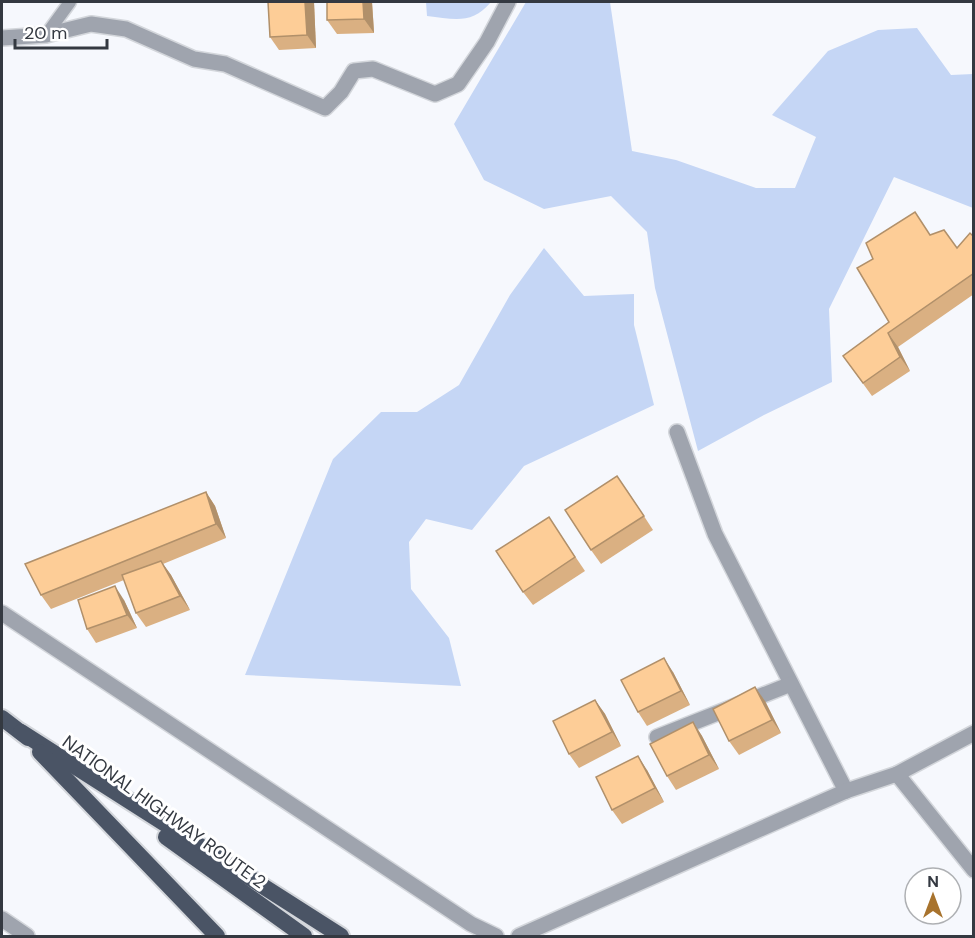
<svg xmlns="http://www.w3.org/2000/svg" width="975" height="938" font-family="'DM Sans',sans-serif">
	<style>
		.green { fill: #c5d6f5 }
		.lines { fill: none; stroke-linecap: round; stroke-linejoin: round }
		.service-casing { stroke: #d3d6db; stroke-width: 15 }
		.minor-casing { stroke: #d3d6db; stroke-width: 18 }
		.trunk-casing { stroke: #d3d6db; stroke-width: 20 }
		.service { stroke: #9fa4ae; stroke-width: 12 }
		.minor { stroke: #9fa4ae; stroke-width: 15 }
		.trunk { stroke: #4a5465; stroke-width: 16 }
		.wall { fill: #dab082 }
		.shaded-wall { fill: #b1906a }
		.building { fill: #fdcd97; stroke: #b1906a; stroke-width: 1.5 }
		.labels { text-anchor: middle; stroke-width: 6; stroke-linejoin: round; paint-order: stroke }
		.street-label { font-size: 18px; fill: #343941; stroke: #fff }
	</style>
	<rect width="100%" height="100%" fill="#f6f8fd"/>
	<g class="green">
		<path d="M426,2H491C472,25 454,19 427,16Z"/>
		<path d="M526,2H610L632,151L676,160L756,188H795L816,137L772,115L828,51L878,30L917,28L951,75L973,74V208L894,177L829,309L832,382L764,415L698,451L655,288L647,232L611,196L544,209L484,180L454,124Z"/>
		<path d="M544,248L584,296L634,294V325L654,405L524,466L472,530L426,519L409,542L411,589L449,638L461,686L245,675L333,459L381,412H417L459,385L510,295Z"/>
	</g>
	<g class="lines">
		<g class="service-casing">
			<path id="service" d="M46,35L70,2"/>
		</g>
		<g class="minor-casing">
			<g id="minor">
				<path d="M2,38L46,35L91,24L126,29L194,59L225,64L325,108L341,92L354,71L373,69L435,94L458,84L487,42L508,2"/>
				<path d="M677,432L715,534L846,791"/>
				<path d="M2,613L471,924L496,936"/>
				<path d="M657,737L791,684"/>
				<path d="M897,774L974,870"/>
				<path d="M2,919L27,936"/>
				<path d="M519,936L846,791L897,774L974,733"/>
			</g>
		</g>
		<g class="trunk-casing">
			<g id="trunk">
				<path d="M2,718L28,738"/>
				<path d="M21,732L341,936"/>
				<path d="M40,752L217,936"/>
				<path d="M166,837L304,936"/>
			</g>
		</g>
		<use href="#service" class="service"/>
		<use href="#minor" class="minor"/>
		<use href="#trunk" class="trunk"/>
	</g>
	<g class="wall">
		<path d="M268,2H314L316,48L279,50L270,37Z"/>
		<path d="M372,2L374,33L337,34L327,20Z"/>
		<path d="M931,235L957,248L974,237V294L898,347L910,371L872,396L843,356L889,322Z"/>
		<path d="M627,490L653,530L601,564L591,550Z"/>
		<path d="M206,492L215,506L226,538L163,564L171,575L190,610L146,627L136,613L124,580L51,609L41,595Z"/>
		<path d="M558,531L585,571L533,605L523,592Z"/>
		<path d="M124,600L137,628L96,643L87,629Z"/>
		<path d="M673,672L690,705L647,726L638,712Z"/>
		<path d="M595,700L605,714L621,746L579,768L569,754Z"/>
		<path d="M765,701L781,733L739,755L729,741Z"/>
		<path d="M693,722L702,736L719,769L676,790L667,776Z"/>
		<path d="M647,770L664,802L622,824L612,810Z"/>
	</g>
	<g class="shaded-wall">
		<path d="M305,2H314L316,48L307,35Z"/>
		<path d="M363,2H372L374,33L364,19Z"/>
		<path d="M888,333L898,347L910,371L900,357Z"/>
		<path d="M206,492L215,506L226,538L216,524Z"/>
		<path d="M161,561L171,575L190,610L180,596Z"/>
		<path d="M115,586L124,600L137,628L127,615Z"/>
		<path d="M664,658L673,672L690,705L681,691Z"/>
		<path d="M755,687L765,701L781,733L772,720Z"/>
		<path d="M595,700L605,714L621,746L612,732Z"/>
		<path d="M693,722L702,736L719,769L709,755Z"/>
		<path d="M638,756L647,770L664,802L655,788Z"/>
	</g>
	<g class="building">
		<path d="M268,2H305L307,35L270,37Z"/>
		<path d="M327,2H363L364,19L327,20Z"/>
		<path d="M915,212L930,235L944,230L957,248L970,233L974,237V273L888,333L900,357L863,383L843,356L889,322L857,268L873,259L866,243Z"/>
		<path d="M617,476L644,516L591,550L565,510Z"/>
		<path d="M206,492L216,524L41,595L25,564Z"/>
		<path d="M549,517L575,557L523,592L496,551Z"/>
		<path d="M161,561L180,596L136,613L122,575Z"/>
		<path d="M115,586L127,615L87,629L78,600Z"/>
		<path d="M664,658L681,691L638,712L621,680Z"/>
		<path d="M755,687L772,720L729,741L713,709Z"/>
		<path d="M595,700L612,732L569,754L553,721Z"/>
		<path d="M693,722L709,755L667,776L650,744Z"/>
		<path d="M638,756L655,788L612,810L596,777Z"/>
	</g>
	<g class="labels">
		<g class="street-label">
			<text transform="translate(164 812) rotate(36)" y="6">NATIONAL HIGHWAY ROUTE 2</text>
		</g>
	</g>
	<rect width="975" height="938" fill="none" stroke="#343941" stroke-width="6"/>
	<g transform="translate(933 896)"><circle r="28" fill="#ffffff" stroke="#aeb0b3" stroke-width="1.5"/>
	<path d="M0-4.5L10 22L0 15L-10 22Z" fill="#a8732d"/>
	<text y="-9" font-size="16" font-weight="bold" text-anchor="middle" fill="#343941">N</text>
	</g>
	<path d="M15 39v9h92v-9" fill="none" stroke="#343941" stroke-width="3"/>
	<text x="24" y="39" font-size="18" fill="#343941" stroke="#ffffff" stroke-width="4.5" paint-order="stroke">20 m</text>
</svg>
